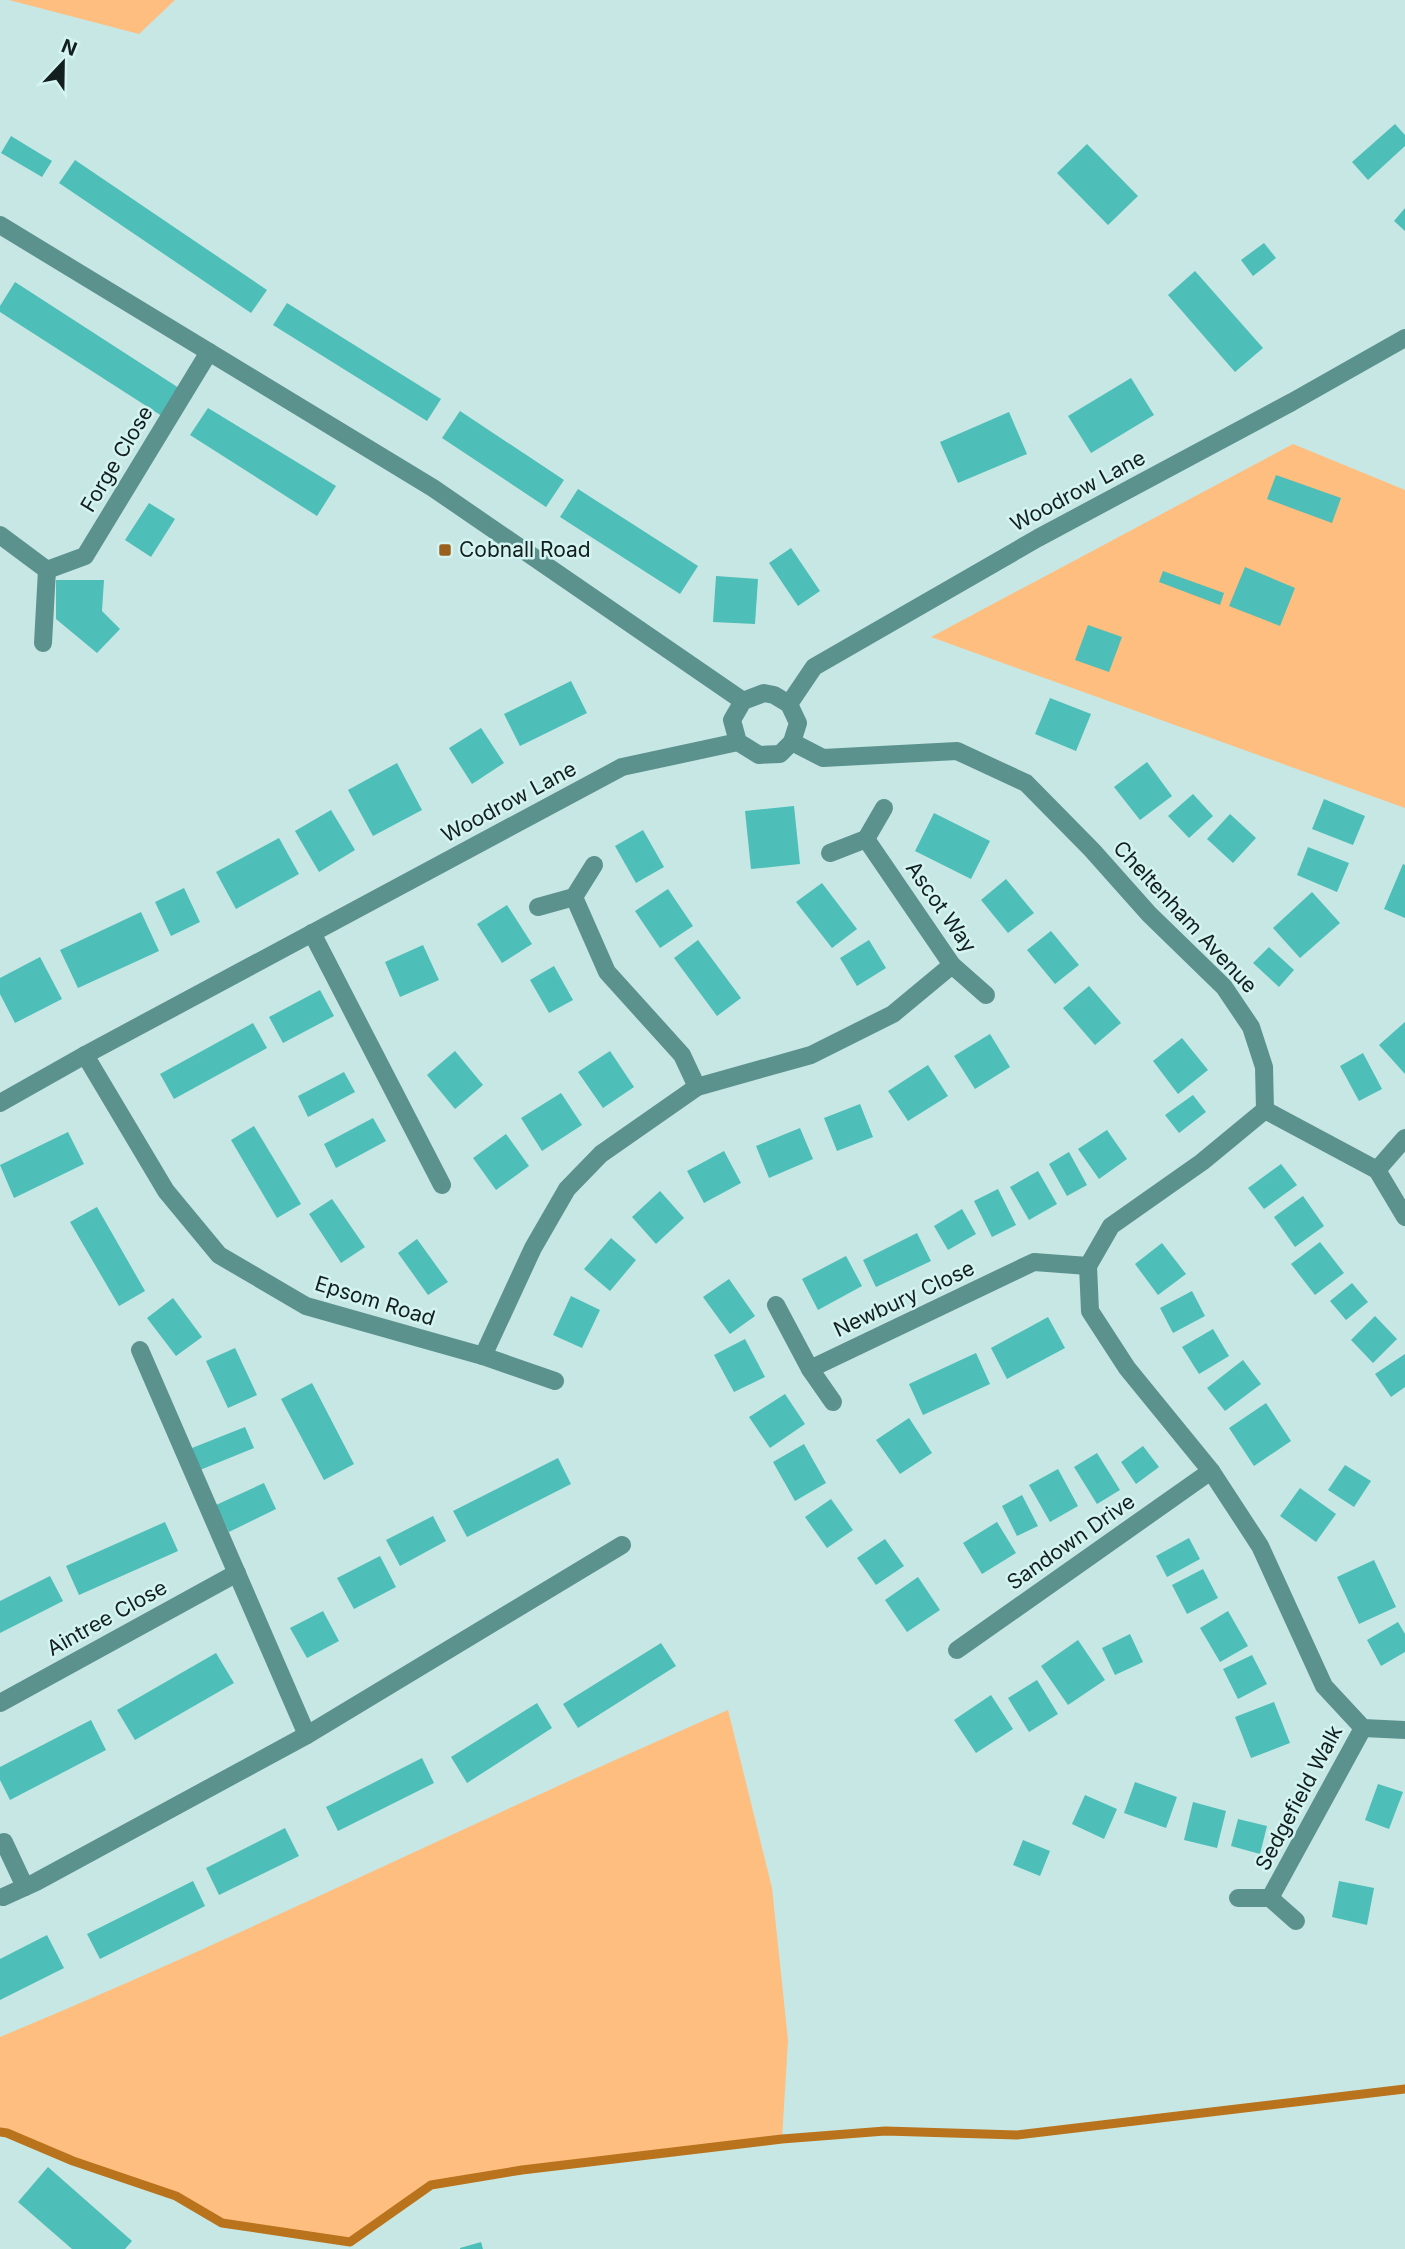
<svg xmlns="http://www.w3.org/2000/svg" width="1405" height="2249" font-family="Inter,sans-serif">
	<style>
		.green { fill: #febe7f }
		.lines { fill: none; stroke-linecap: round; stroke-linejoin: round }
		.stream { stroke: #b9731d; stroke-width: 9 }
		.building { fill: #4dbeb8 }
		.minor { stroke: #5c928e; stroke-width: 18 }
		.tertiary { stroke: #5c928e; stroke-width: 18 }
		.poi-dot { fill: #9a611e; stroke: #d4f4f1; stroke-width: 2.5 }
		.labels { text-anchor: middle; stroke-width: 5; stroke-linejoin: round; paint-order: stroke }
		.street-label { font-size: 21px; fill: #131f1e; stroke: #d4f4f1 }
		.poi-label { font-size: 21px; fill: #131f1e; stroke: #d4f4f1; text-anchor: start }
	</style>
	<rect width="100%" height="100%" fill="#c7e7e4"/>
	<g class="green">
		<path d="M9,0H175L139,34Z"/>
		<path d="M1293,444L1405,490V808L931,637Z"/>
		<path d="M728,1710L772,1888L788,2040L782,2139L522,2170L431,2185L350,2242L222,2223L176,2196L73,2161L7,2133L0,2132V2037C246,1935 484,1816 728,1710Z"/>
	</g>
	<g class="lines">
		<path class="stream" d="M0,2132L7,2133L73,2161L176,2196L222,2223L350,2242L431,2185L522,2170L782,2139L885,2131L1017,2135L1405,2089"/>
	</g>
	<g class="building">
		<path d="M1395,124L1405,135V146L1368,180L1352,162Z"/>
		<path d="M11,136L52,161L42,177L1,153Z"/>
		<path d="M1087,144L1138,196L1108,225L1057,173Z"/>
		<path d="M75,160L267,290L251,313L59,183Z"/>
		<path d="M1405,208V231L1394,221Z"/>
		<path d="M1264,243L1276,258L1253,276L1241,260Z"/>
		<path d="M1195,271L1263,348L1235,372L1168,295Z"/>
		<path d="M15,282L182,390L165,418L0,312V306Z"/>
		<path d="M287,303L441,399L427,421L273,325Z"/>
		<path d="M1131,378L1154,415L1091,453L1068,416Z"/>
		<path d="M208,408L336,486L317,516L190,435Z"/>
		<path d="M460,411L564,480L546,507L442,438Z"/>
		<path d="M1009,412L1027,454L958,483L940,442Z"/>
		<path d="M1276,475L1341,498L1332,523L1267,499Z"/>
		<path d="M578,489L698,566L680,594L560,517Z"/>
		<path d="M149,503L175,519L151,557L125,540Z"/>
		<path d="M791,548L820,591L798,606L769,563Z"/>
		<path d="M1245,567L1295,588L1280,626L1229,606Z"/>
		<path d="M1163,571L1224,593L1220,605L1159,582Z"/>
		<path d="M716,576L758,579L755,624L713,622Z"/>
		<path d="M56,580H104L102,611L120,629L97,653L56,619Z"/>
		<path d="M1088,625L1122,637L1109,672L1075,660Z"/>
		<path d="M571,681L587,713L520,746L504,714Z"/>
		<path d="M1050,698L1091,714L1076,751L1035,734Z"/>
		<path d="M481,728L504,763L472,784L449,748Z"/>
		<path d="M1147,762L1172,796L1140,820L1114,787Z"/>
		<path d="M397,763L422,810L373,836L348,790Z"/>
		<path d="M1193,794L1213,816L1189,838L1168,816Z"/>
		<path d="M1324,799L1365,816L1353,845L1312,829Z"/>
		<path d="M794,806L800,864L751,869L745,811Z"/>
		<path d="M331,810L355,850L319,872L295,831Z"/>
		<path d="M934,813L990,841L971,879L915,851Z"/>
		<path d="M1230,814L1256,838L1233,863L1207,839Z"/>
		<path d="M643,830L664,867L636,883L615,846Z"/>
		<path d="M279,838L299,874L236,909L216,872Z"/>
		<path d="M1308,847L1349,863L1337,892L1297,875Z"/>
		<path d="M1403,864L1405,865V918L1384,909Z"/>
		<path d="M1006,879L1034,913L1008,933L981,900Z"/>
		<path d="M822,883L857,929L832,948L796,902Z"/>
		<path d="M184,888L200,922L171,936L155,902Z"/>
		<path d="M668,889L693,926L660,948L635,911Z"/>
		<path d="M1312,892L1340,923L1300,958L1273,928Z"/>
		<path d="M507,905L532,944L502,963L477,924Z"/>
		<path d="M141,912L159,951L78,988L60,950Z"/>
		<path d="M1051,931L1079,965L1055,984L1027,950Z"/>
		<path d="M698,940L741,998L717,1016L674,958Z"/>
		<path d="M869,940L886,968L857,986L840,958Z"/>
		<path d="M423,945L439,980L400,997L385,962Z"/>
		<path d="M1269,947L1294,970L1279,987L1253,963Z"/>
		<path d="M40,957L62,999L15,1023L0,994V978Z"/>
		<path d="M554,966L573,1000L549,1013L530,980Z"/>
		<path d="M1089,986L1121,1023L1095,1045L1063,1008Z"/>
		<path d="M320,990L334,1016L283,1043L269,1017Z"/>
		<path d="M1405,1022V1074L1379,1045Z"/>
		<path d="M253,1023L267,1048L174,1099L160,1074Z"/>
		<path d="M990,1034L1010,1067L975,1089L954,1056Z"/>
		<path d="M1182,1038L1208,1070L1178,1094L1153,1061Z"/>
		<path d="M455,1051L483,1085L455,1109L427,1075Z"/>
		<path d="M610,1051L634,1087L603,1108L578,1072Z"/>
		<path d="M1363,1053L1382,1089L1359,1101L1340,1066Z"/>
		<path d="M928,1065L948,1096L908,1121L888,1091Z"/>
		<path d="M344,1072L355,1092L308,1117L298,1096Z"/>
		<path d="M561,1093L582,1125L542,1151L521,1118Z"/>
		<path d="M1193,1095L1206,1112L1179,1133L1165,1115Z"/>
		<path d="M860,1104L873,1137L837,1151L824,1118Z"/>
		<path d="M373,1118L386,1141L336,1168L324,1144Z"/>
		<path d="M254,1126L301,1204L277,1218L231,1140Z"/>
		<path d="M800,1128L813,1159L769,1178L756,1146Z"/>
		<path d="M1107,1130L1127,1159L1099,1179L1078,1149Z"/>
		<path d="M68,1132L84,1164L14,1198L0,1165Z"/>
		<path d="M506,1134L529,1166L496,1190L473,1158Z"/>
		<path d="M724,1151L741,1183L704,1203L687,1171Z"/>
		<path d="M1069,1152L1087,1185L1067,1196L1049,1164Z"/>
		<path d="M1281,1164L1297,1185L1264,1209L1248,1188Z"/>
		<path d="M1038,1171L1057,1204L1029,1220L1010,1187Z"/>
		<path d="M998,1189L1016,1225L992,1237L974,1201Z"/>
		<path d="M660,1191L684,1218L656,1244L632,1217Z"/>
		<path d="M1303,1196L1324,1226L1295,1247L1274,1217Z"/>
		<path d="M332,1199L365,1247L341,1263L309,1214Z"/>
		<path d="M97,1207L145,1291L119,1306L70,1222Z"/>
		<path d="M962,1209L976,1234L948,1250L934,1226Z"/>
		<path d="M917,1233L931,1261L876,1287L863,1260Z"/>
		<path d="M611,1238L636,1260L610,1291L584,1269Z"/>
		<path d="M417,1239L448,1282L428,1295L398,1253Z"/>
		<path d="M1320,1242L1344,1273L1315,1295L1291,1264Z"/>
		<path d="M1162,1243L1186,1274L1158,1295L1135,1264Z"/>
		<path d="M846,1256L862,1286L818,1310L802,1279Z"/>
		<path d="M729,1279L755,1316L730,1334L703,1297Z"/>
		<path d="M1352,1283L1368,1302L1346,1320L1330,1301Z"/>
		<path d="M1192,1291L1205,1316L1173,1333L1160,1308Z"/>
		<path d="M571,1296L600,1310L582,1348L553,1335Z"/>
		<path d="M173,1298L202,1337L176,1356L147,1318Z"/>
		<path d="M1375,1316L1397,1339L1373,1363L1351,1340Z"/>
		<path d="M1048,1317L1065,1348L1007,1379L991,1348Z"/>
		<path d="M1213,1329L1229,1356L1199,1374L1182,1347Z"/>
		<path d="M745,1339L765,1377L734,1392L714,1355Z"/>
		<path d="M235,1348L257,1395L228,1408L206,1361Z"/>
		<path d="M976,1353L990,1384L923,1415L909,1384Z"/>
		<path d="M1405,1354V1387L1391,1397L1375,1374Z"/>
		<path d="M1243,1360L1261,1384L1225,1411L1207,1388Z"/>
		<path d="M312,1383L354,1464L324,1480L281,1399Z"/>
		<path d="M785,1394L805,1424L770,1448L749,1417Z"/>
		<path d="M1266,1403L1291,1441L1254,1466L1229,1428Z"/>
		<path d="M909,1418L932,1453L900,1474L876,1440Z"/>
		<path d="M245,1427L254,1448L200,1470L192,1448Z"/>
		<path d="M804,1444L826,1483L795,1501L773,1462Z"/>
		<path d="M1143,1446L1159,1467L1136,1484L1121,1462Z"/>
		<path d="M1097,1453L1120,1490L1097,1504L1074,1467Z"/>
		<path d="M558,1458L571,1484L467,1537L453,1511Z"/>
		<path d="M1345,1465L1371,1481L1354,1507L1328,1490Z"/>
		<path d="M1058,1469L1078,1506L1050,1522L1029,1485Z"/>
		<path d="M264,1483L276,1509L229,1532L216,1505Z"/>
		<path d="M1300,1488L1336,1514L1316,1542L1280,1516Z"/>
		<path d="M1022,1495L1038,1526L1017,1536L1002,1506Z"/>
		<path d="M831,1499L853,1530L827,1548L805,1517Z"/>
		<path d="M433,1516L446,1541L400,1566L386,1540Z"/>
		<path d="M165,1522L178,1551L79,1595L66,1566Z"/>
		<path d="M997,1522L1016,1553L982,1574L963,1543Z"/>
		<path d="M1189,1538L1200,1559L1167,1577L1156,1556Z"/>
		<path d="M885,1539L904,1566L876,1585L857,1558Z"/>
		<path d="M380,1556L396,1587L354,1609L337,1578Z"/>
		<path d="M1374,1560L1396,1607L1359,1624L1337,1577Z"/>
		<path d="M1203,1569L1218,1598L1187,1614L1172,1585Z"/>
		<path d="M50,1576L63,1601L0,1633V1601Z"/>
		<path d="M918,1577L940,1610L907,1632L885,1600Z"/>
		<path d="M323,1611L339,1641L307,1658L290,1628Z"/>
		<path d="M1228,1611L1248,1646L1220,1662L1200,1628Z"/>
		<path d="M1398,1622L1405,1634V1652L1381,1666L1367,1640Z"/>
		<path d="M1130,1634L1143,1662L1115,1675L1102,1648Z"/>
		<path d="M1078,1640L1105,1680L1068,1705L1041,1666Z"/>
		<path d="M661,1643L676,1666L578,1728L563,1704Z"/>
		<path d="M216,1653L234,1683L135,1740L117,1710Z"/>
		<path d="M1252,1655L1267,1684L1238,1699L1223,1669Z"/>
		<path d="M1037,1680L1058,1714L1029,1732L1008,1698Z"/>
		<path d="M991,1695L1013,1729L976,1753L954,1720Z"/>
		<path d="M1274,1702L1290,1743L1251,1758L1235,1717Z"/>
		<path d="M537,1703L552,1728L467,1783L451,1757Z"/>
		<path d="M91,1720L106,1750L10,1800L0,1780V1767Z"/>
		<path d="M422,1758L434,1783L338,1831L326,1807Z"/>
		<path d="M1135,1782L1177,1797L1166,1828L1124,1813Z"/>
		<path d="M1378,1784L1403,1792L1389,1829L1365,1820Z"/>
		<path d="M1085,1795L1117,1809L1104,1839L1072,1824Z"/>
		<path d="M1193,1802L1226,1811L1217,1848L1184,1840Z"/>
		<path d="M1238,1819L1267,1826L1260,1854L1231,1846Z"/>
		<path d="M285,1828L299,1856L219,1895L206,1868Z"/>
		<path d="M1023,1840L1050,1851L1040,1876L1013,1865Z"/>
		<path d="M193,1881L205,1906L100,1959L87,1934Z"/>
		<path d="M1339,1881L1374,1888L1367,1925L1332,1917Z"/>
		<path d="M47,1935L64,1968L0,2000V1959Z"/>
		<path d="M48,2167L132,2241L125,2249H72L18,2202Z"/>
		<path d="M481,2242L483,2249H460V2248Z"/>
	</g>
	<g class="lines">
		<g class="minor">
			<path d="M0,225L433,488L743,701"/>
			<path d="M0,535L47,570L43,643"/>
			<path d="M47,570L85,556L209,352"/>
			<path d="M792,742L823,758L957,751L1026,783L1092,850L1149,914L1224,987L1251,1027L1264,1067L1265,1110L1202,1162L1111,1226L1088,1266L1090,1311L1127,1368L1211,1471L1260,1546L1324,1686L1363,1728L1405,1730"/>
			<path d="M866,839L952,965L986,995"/>
			<path d="M830,853L866,839L884,808"/>
			<path d="M574,897L607,972L682,1055L697,1087"/>
			<path d="M538,907L574,897L594,865"/>
			<path d="M312,933L442,1185"/>
			<path d="M85,1055L166,1191L219,1255L306,1306L483,1356L555,1381"/>
			<path d="M1265,1110L1377,1170L1405,1217"/>
			<path d="M1377,1170L1405,1138"/>
			<path d="M776,1305L810,1369L1034,1262L1088,1266"/>
			<path d="M140,1350L307,1735"/>
			<path d="M483,1356L533,1248L567,1189L601,1154L697,1087L811,1055L893,1014L952,965"/>
			<path d="M810,1369L833,1402"/>
			<path d="M957,1650L1211,1471"/>
			<path d="M0,1703L237,1573"/>
			<path d="M4,1842L25,1887"/>
			<path d="M3,1897L36,1882L307,1735L622,1545"/>
			<path d="M1238,1898H1270L1363,1728"/>
			<path d="M1270,1898L1296,1921"/>
		</g>
		<g class="tertiary">
			<path d="M789,704L814,667L1038,538L1292,402L1405,338"/>
			<path d="M0,1103L85,1055L622,767L738,742L759,755L780,754L792,742L798,723L789,704L774,695L764,693L743,701L732,720L738,742"/>
		</g>
	</g>
	<rect class="poi-dot" x="438" y="543" width="14" height="14" rx="3.5"/>
	<g class="labels">
		<g class="street-label">
			<text transform="translate(117 459) rotate(-59)" y="7">Forge Close</text>
			<text transform="translate(1078 491) rotate(-28)" y="7">Woodrow Lane</text>
			<text transform="translate(509 802) rotate(-28)" y="7">Woodrow Lane</text>
			<text transform="translate(941 907) rotate(55)" y="7">Ascot Way</text>
			<text transform="translate(1185 917) rotate(47)" y="7">Cheltenham Avenue</text>
			<text transform="translate(904 1299) rotate(-25)" y="7">Newbury Close</text>
			<text transform="translate(375 1301) rotate(17)" y="7">Epsom Road</text>
			<text transform="translate(1071 1542) rotate(-35)" y="7">Sandown Drive</text>
			<text transform="translate(107 1618) rotate(-29)" y="7">Aintree Close</text>
			<text transform="translate(1299 1798) rotate(-62)" y="7">Sedgefield Walk</text>
		</g>
		<g class="poi-label">
			<text x="459" y="557">Cobnall Road</text>
		</g>
	</g>
	<g transform="translate(63 63) rotate(22)" stroke="#d4f4f1" stroke-width="5" paint-order="stroke">
	<path d="M0-5L12 26L0 18L-12 26Z" fill="#131f1e"/>
	<text y="-10" font-size="19" font-weight="bold" text-anchor="middle" fill="#131f1e">N</text>
	</g>
</svg>
